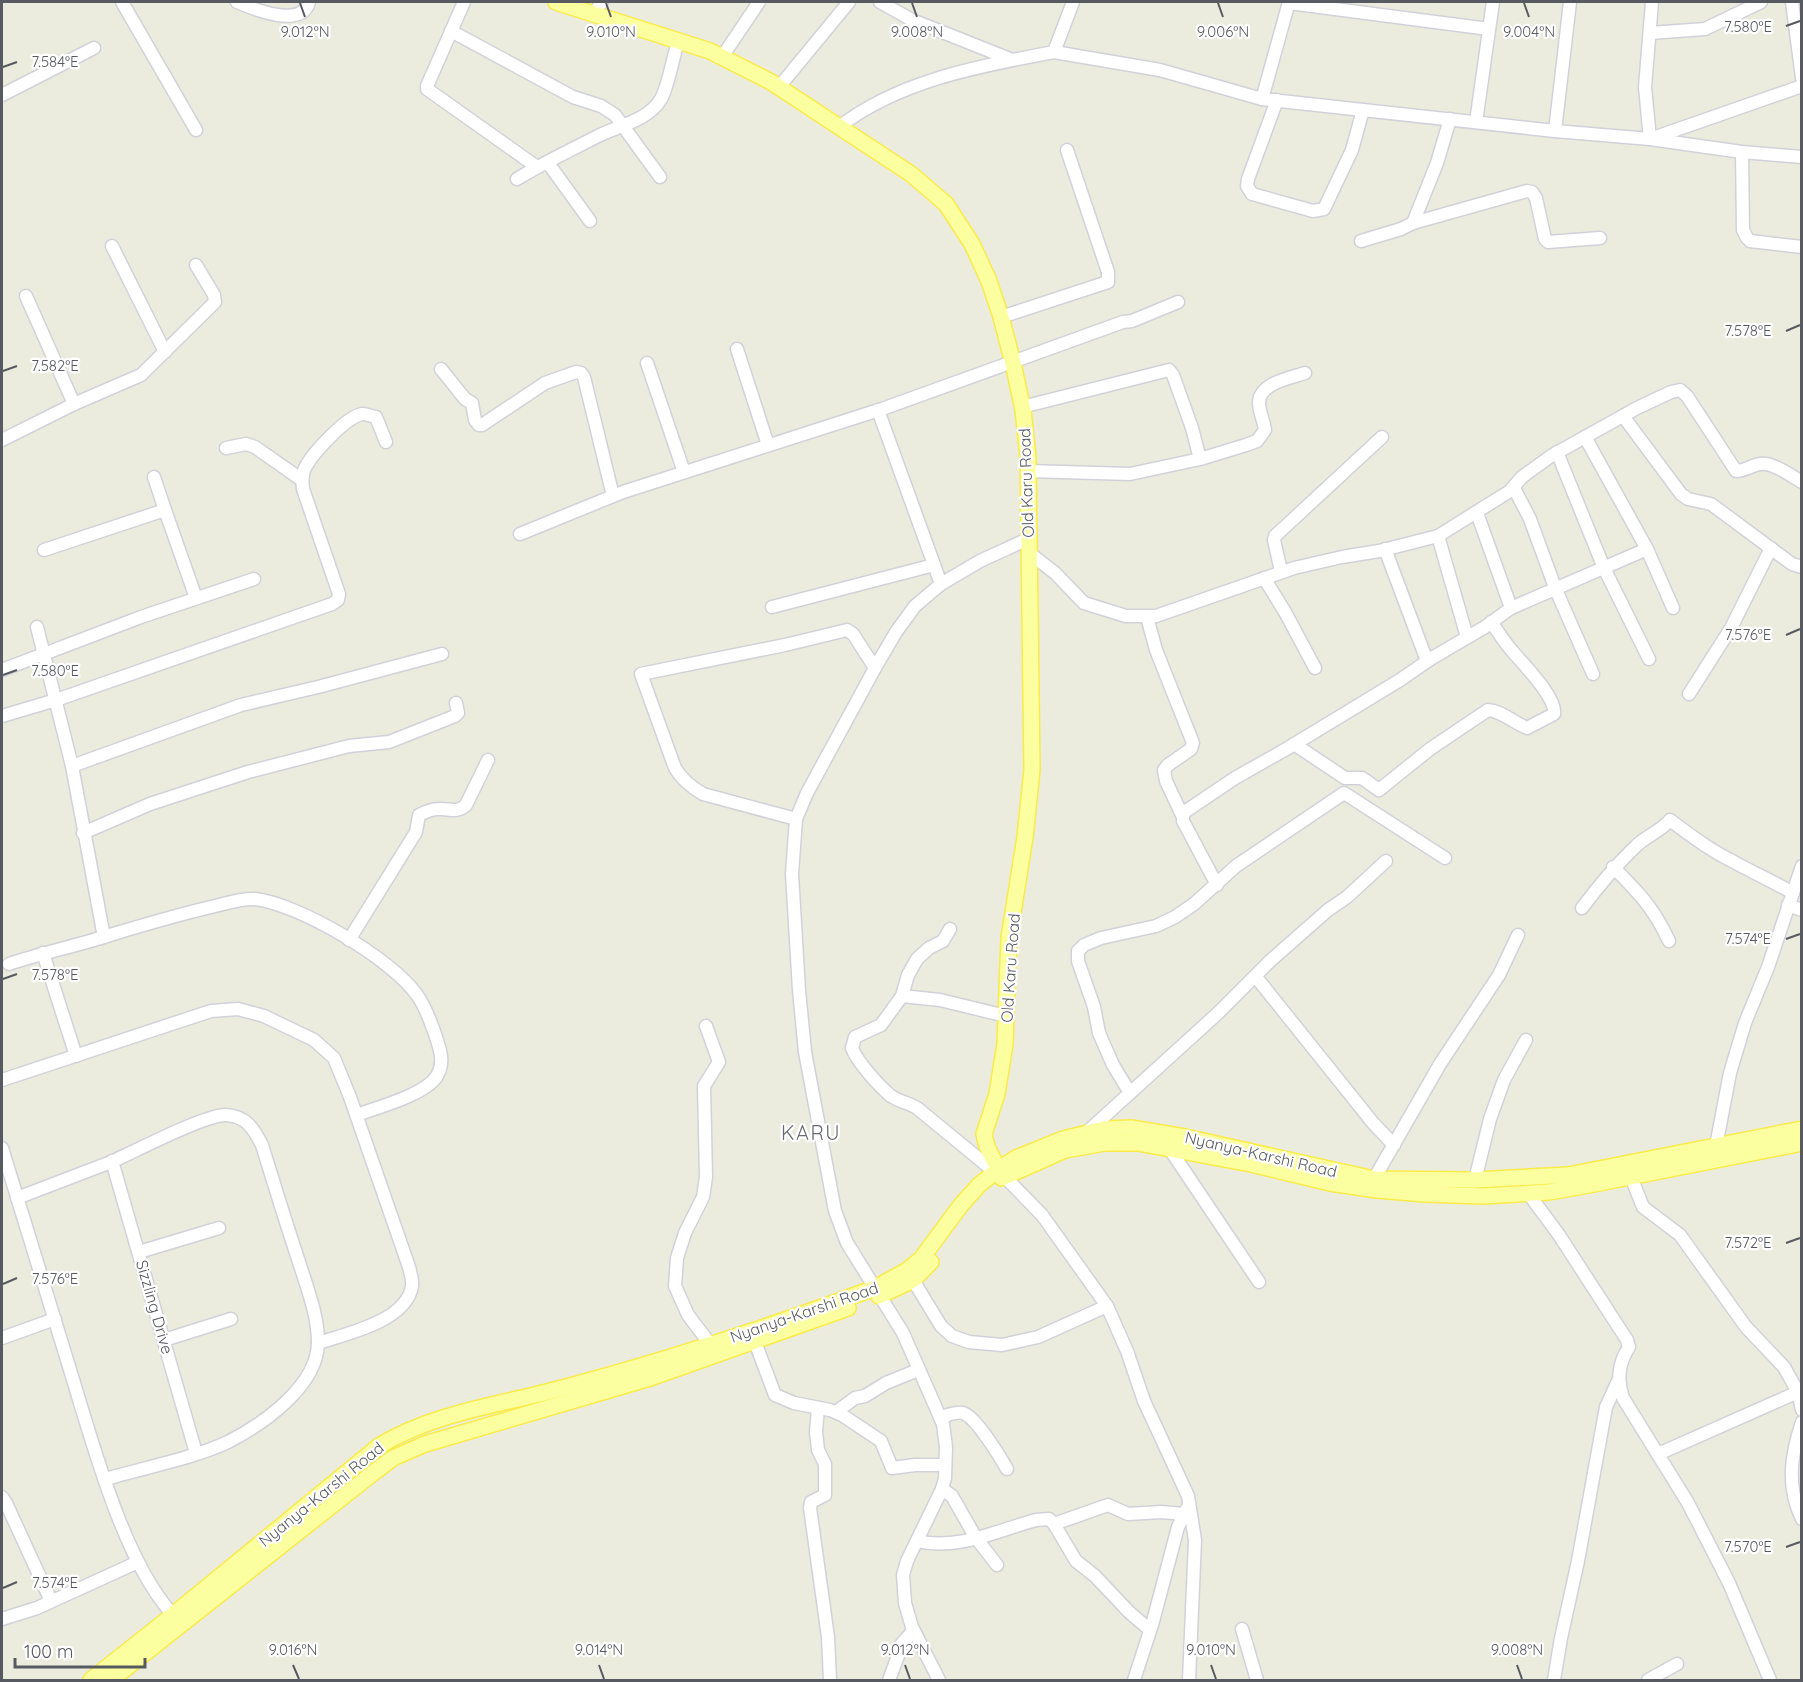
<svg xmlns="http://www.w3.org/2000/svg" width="1803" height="1682" font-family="Quicksand,sans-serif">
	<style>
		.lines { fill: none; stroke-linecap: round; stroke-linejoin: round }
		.minor-casing { stroke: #d1d2d9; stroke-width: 15 }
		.major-casing { stroke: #f9eb4a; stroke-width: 18 }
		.minor { stroke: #fff; stroke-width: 12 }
		.major { stroke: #fcffa0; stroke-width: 15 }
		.ticks { fill: none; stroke: #575a60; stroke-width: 2 }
		.labels { text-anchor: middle; stroke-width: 4.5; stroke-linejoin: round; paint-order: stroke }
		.street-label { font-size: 16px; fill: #575a60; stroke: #fff }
		.quarter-label { font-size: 20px; letter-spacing: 1.5px; fill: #686b73; stroke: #fff }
		.ticks-label { font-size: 15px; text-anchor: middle; fill: #575a60; stroke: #fff; stroke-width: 4.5; stroke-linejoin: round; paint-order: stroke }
	</style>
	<rect width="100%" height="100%" fill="#ececde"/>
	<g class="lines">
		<g class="minor-casing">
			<g id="minor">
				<path d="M122,2L196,130"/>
				<path d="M237,2C253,9 302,29 309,2"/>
				<path d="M464,2L427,86V89L537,167"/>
				<path d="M880,2L912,20L1010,59"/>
				<path d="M1652,2L1645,87L1650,139L1802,86"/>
				<path d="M1792,2L1802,78"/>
				<path d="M1289,3L1489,29"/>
				<path d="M594,14L602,2"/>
				<path d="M451,31L573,97L601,106L615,115L660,177"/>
				<path d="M1650,33L1705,29L1761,2"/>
				<path d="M1054,52L1160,70L1262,99L1555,131L1650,139L1742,152L1802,157"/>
				<path d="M722,57L759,2"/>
				<path d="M779,87L849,2"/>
				<path d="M2,95L94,48"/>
				<path d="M1262,99L1289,2"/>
				<path d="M1277,100L1248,179L1247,186L1252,194L1313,211L1324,209L1352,150L1363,110"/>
				<path d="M1476,122L1493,2"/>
				<path d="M839,127C900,80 980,66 1054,52L1073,2"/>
				<path d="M1555,131L1570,2"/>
				<path d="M1742,152L1743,230L1747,238L1750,241L1802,247"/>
				<path d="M548,163L590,221"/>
				<path d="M517,179C543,163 571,150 598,136C618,126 649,120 661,99C668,87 673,57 678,42"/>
				<path d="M1413,223L1527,191L1532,192L1536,198L1545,239L1548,242L1600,238"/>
				<path d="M1361,241L1401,229L1413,223L1437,163L1450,119"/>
				<path d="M112,246L165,352"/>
				<path d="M26,296L74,404"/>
				<path d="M1001,317L1108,282V272L1067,150"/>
				<path d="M737,349L768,445"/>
				<path d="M647,363L684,472"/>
				<path d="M441,369L465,399L472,403L475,420L479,425H482L545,383L576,372L581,373L584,377L613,496"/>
				<path d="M1022,407L1169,370L1173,375L1192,428L1200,459"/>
				<path d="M878,410L941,584"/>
				<path d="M1623,416L1681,494L1688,499L1711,504L1792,564L1802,567"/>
				<path d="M1585,437L1647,549L1673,608"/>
				<path d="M2,440L74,404L141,375L215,302L214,295L196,265"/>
				<path d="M226,448L246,444L255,447L302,480"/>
				<path d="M1557,452L1604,568L1649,659"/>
				<path d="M1028,471L1130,474L1200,459L1246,445L1257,441L1265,430C1264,421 1259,412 1259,402C1260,383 1290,378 1305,373"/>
				<path d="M154,477L165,510"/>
				<path d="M1514,488L1530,519L1556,590L1593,674"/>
				<path d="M1477,513L1511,608"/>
				<path d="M520,534L623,492L882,409L1123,322L1132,321L1178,302"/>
				<path d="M1438,536L1467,637"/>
				<path d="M1385,549L1427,661"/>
				<path d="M44,550L165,510L196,598"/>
				<path d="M1028,552L1055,573L1084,603L1126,616H1156L1294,568L1342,557L1379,551L1438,536L1510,491L1522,477L1551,456L1637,408L1671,392L1680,390L1687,396L1736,471C1745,471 1752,465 1760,464C1773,462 1791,476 1802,482"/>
				<path d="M1281,571L1274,540L1275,536L1382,437"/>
				<path d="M1264,578L1285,612L1315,668"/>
				<path d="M772,607L934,565"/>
				<path d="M1147,617L1156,650L1193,743L1191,749L1168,765L1164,770L1166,781L1182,815"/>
				<path d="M37,627L72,766L104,937"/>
				<path d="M2,670L141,617L254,579"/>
				<path d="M1689,694L1731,628L1771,548"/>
				<path d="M2,716L56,700L332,604L338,600L339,594L303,489C302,481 302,473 306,466C314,452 346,417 362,414C367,414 371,416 376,417L386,442"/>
				<path d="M1294,744L1345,778H1362L1379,790L1430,749L1488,710C1502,711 1514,723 1527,728L1554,714C1557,698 1524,665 1513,652C1505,643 1498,632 1491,622"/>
				<path d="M72,766L241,705L318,687L442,654"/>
				<path d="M796,819L703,794C691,787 682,780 675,768L641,674L785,645L847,630L853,634L875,668"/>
				<path d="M83,833L150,804L248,772L349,746L389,742L455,716L458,713L456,703"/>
				<path d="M1613,867C1639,893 1653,907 1669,941"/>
				<path d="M1217,885L1183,821V813L1235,778L1288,748L1400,680L1432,658L1485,627L1511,608L1647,549"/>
				<path d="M1788,905L1802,910"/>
				<path d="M1582,908C1600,884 1615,866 1637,845C1648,835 1661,831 1670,820C1690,835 1711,851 1734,862C1754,873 1774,882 1793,893"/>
				<path d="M950,929L943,941L929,948L917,959L908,975L902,996L881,1025L855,1037L852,1048C857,1062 880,1087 891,1096C900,1102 909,1103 917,1108L995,1172"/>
				<path d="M349,940L416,832L419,815C425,812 431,809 438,809C449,808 456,814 466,805L488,760"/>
				<path d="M43,953L76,1056"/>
				<path d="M9,964C42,953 76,946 110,935C143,925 177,915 211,907C225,904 240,898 255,899C299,904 392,959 417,995C426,1007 431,1023 436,1037C440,1050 445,1062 437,1076C425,1095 378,1107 357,1115"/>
				<path d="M1256,977L1373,1123L1394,1145"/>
				<path d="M902,996L940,1000L1006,1016"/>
				<path d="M706,1026L719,1062L704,1086L706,1177L703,1197L685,1233L677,1258L675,1286L688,1315L710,1344"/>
				<path d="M2,1080L211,1011L238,1009L264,1016L314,1040L334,1058L350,1097L409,1267C410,1272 413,1280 412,1286C407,1321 346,1334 318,1343"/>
				<path d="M1130,1093L1113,1065L1099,1033L1094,1007L1078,961V951L1084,945L1101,938L1156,926L1175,917L1194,904L1236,866L1344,793L1445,858"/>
				<path d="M1086,1133L1217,1014L1270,961L1328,910L1347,897L1386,861"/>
				<path d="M1716,1146L1730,1073L1745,1023L1768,967L1802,866"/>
				<path d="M2,1148C25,1223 48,1298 71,1373C93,1444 126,1571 179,1621"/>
				<path d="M1169,1148L1259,1282"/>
				<path d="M112,1161L196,1453"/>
				<path d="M1631,1169V1177L1643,1207L1680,1235L1746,1327L1784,1367L1798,1392L1802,1410"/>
				<path d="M1004,1176L1042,1215L1107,1306L1127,1351L1144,1401L1188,1496L1195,1540L1189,1680"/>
				<path d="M1374,1179L1440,1064L1499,975L1518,935"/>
				<path d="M1475,1180L1490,1119L1504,1080L1526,1040"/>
				<path d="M1528,1193L1559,1235L1627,1340L1629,1347C1618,1364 1617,1379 1623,1398L1688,1503L1729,1583L1770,1680"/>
				<path d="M17,1198C49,1186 80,1174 111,1162C134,1152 206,1114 226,1115C246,1116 254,1129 262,1145C274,1184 286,1223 299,1262C307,1288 318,1315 318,1342C318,1386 263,1424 228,1442C194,1458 143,1468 106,1479"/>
				<path d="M139,1252L219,1228"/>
				<path d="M913,1280L941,1326L952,1336L969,1342L1002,1345L1038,1337L1107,1306"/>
				<path d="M2,1338L55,1319"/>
				<path d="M164,1340L231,1319"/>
				<path d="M755,1342L775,1395L794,1403L830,1410L842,1415L881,1441L892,1468L915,1465H945"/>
				<path d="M818,1408L816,1432L818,1450L825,1464V1495L811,1502L810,1508L828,1637L830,1680"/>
				<path d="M836,1412L855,1398L865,1396L886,1383L918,1370"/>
				<path d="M940,1417C946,1416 957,1411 963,1413C976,1417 1000,1457 1007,1469"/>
				<path d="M1802,1422C1791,1455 1786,1486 1802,1519"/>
				<path d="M1658,1454L1798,1392"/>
				<path d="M942,1489L952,1496L976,1538L997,1565"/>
				<path d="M2,1497L6,1503L51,1601"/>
				<path d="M1054,1524L1108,1505L1128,1514L1161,1512L1185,1514"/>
				<path d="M917,1541C957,1551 998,1530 1036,1520L1049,1519L1054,1524L1076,1561L1095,1576L1129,1612L1150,1630"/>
				<path d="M2,1619L37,1608L138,1562"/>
				<path d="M1242,1629L1257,1680"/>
				<path d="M889,1680L898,1656V1648L913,1631"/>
				<path d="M939,1680L912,1627L905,1603L903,1575L907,1561L942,1489L945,1478L946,1447L943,1424L903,1333L847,1243L835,1211L805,1052L799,990L792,874L796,819L807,793L875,668L896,632L915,606L941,584L980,561L1028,539"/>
				<path d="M1134,1680L1152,1625L1178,1527L1189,1505"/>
				<path d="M1554,1680L1561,1638L1578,1561L1606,1407L1618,1381"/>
				<path d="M1648,1680L1677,1664"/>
			</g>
		</g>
		<g class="major-casing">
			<g id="major">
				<path d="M556,2L710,51L771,82L911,174L946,204L972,244L989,281L1001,317L1013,363L1023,410L1028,457L1032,770L1025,837L1009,938L1005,1044L997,1094L984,1134C986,1148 996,1165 1004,1176"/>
				<path d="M1002,1178L1065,1150L1105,1143H1138L1251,1164L1330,1183L1377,1190L1425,1194L1483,1196L1549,1192L1589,1185L1802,1143"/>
				<path d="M879,1296L913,1280L931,1262"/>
				<path d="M91,1680L173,1615L379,1446C436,1411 507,1404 570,1386C673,1358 775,1325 875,1288L906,1271L921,1259L961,1205L979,1185L999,1169L1016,1158L1063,1139L1104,1129L1131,1128L1185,1137L1374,1179L1475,1180L1568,1175L1802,1129"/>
				<path d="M111,1680L373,1473L393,1458L425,1444L650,1378L848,1308"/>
			</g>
		</g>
		<use href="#minor" class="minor"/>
		<use href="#major" class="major"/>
	</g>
	<path class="ticks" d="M300,3L305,17M606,3L611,17M912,3L917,17M1218,3L1223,17M1524,3L1529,17M1786,26L1800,21M3,67L17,62M1786,331L1800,325M3,371L17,366M1786,635L1800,629M3,675L17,670M1786,939L1800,934M3,979L17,974M1786,1243L1800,1238M3,1284L17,1278M1786,1547L1800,1542M3,1588L17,1582M293,1665L299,1679M599,1665L604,1679M905,1665L910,1679M1211,1665L1216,1679M1517,1665L1522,1679"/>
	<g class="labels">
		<g class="street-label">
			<text transform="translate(1026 483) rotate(-92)" y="6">Old Karu Road</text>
			<text transform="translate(1010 968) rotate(-86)" y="6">Old Karu Road</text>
			<text transform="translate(1261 1154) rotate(13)" y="6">Nyanya-Karshi Road</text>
			<text transform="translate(155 1307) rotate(74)" y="6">Sizzling Drive</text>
			<text transform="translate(804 1312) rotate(-19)" y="6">Nyanya-Karshi Road</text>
			<text transform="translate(321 1494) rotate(-39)" y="6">Nyanya-Karshi Road</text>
		</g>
		<g class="quarter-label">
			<text x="811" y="1140">KARU</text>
		</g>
	</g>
	<g class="ticks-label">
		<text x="1748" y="32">7.580°E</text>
		<text x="305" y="37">9.012°N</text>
		<text x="611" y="37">9.010°N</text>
		<text x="917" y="37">9.008°N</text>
		<text x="1223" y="37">9.006°N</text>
		<text x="1529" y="37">9.004°N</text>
		<text x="55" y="67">7.584°E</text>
		<text x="1748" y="336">7.578°E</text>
		<text x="55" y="371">7.582°E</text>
		<text x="1748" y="640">7.576°E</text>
		<text x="55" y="676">7.580°E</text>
		<text x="1748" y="944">7.574°E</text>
		<text x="55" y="980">7.578°E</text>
		<text x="1748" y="1248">7.572°E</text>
		<text x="55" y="1284">7.576°E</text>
		<text x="1748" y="1552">7.570°E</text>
		<text x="55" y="1588">7.574°E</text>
		<text x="293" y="1655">9.016°N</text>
		<text x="599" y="1655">9.014°N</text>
		<text x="905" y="1655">9.012°N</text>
		<text x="1211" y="1655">9.010°N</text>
		<text x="1517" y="1655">9.008°N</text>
	</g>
	<rect width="1803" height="1682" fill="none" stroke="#575a60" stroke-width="6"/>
	<path d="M15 1658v9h130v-9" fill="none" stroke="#575a60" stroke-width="3"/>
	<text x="24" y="1658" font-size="18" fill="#575a60" stroke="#ffffff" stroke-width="4.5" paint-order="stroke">100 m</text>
</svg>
